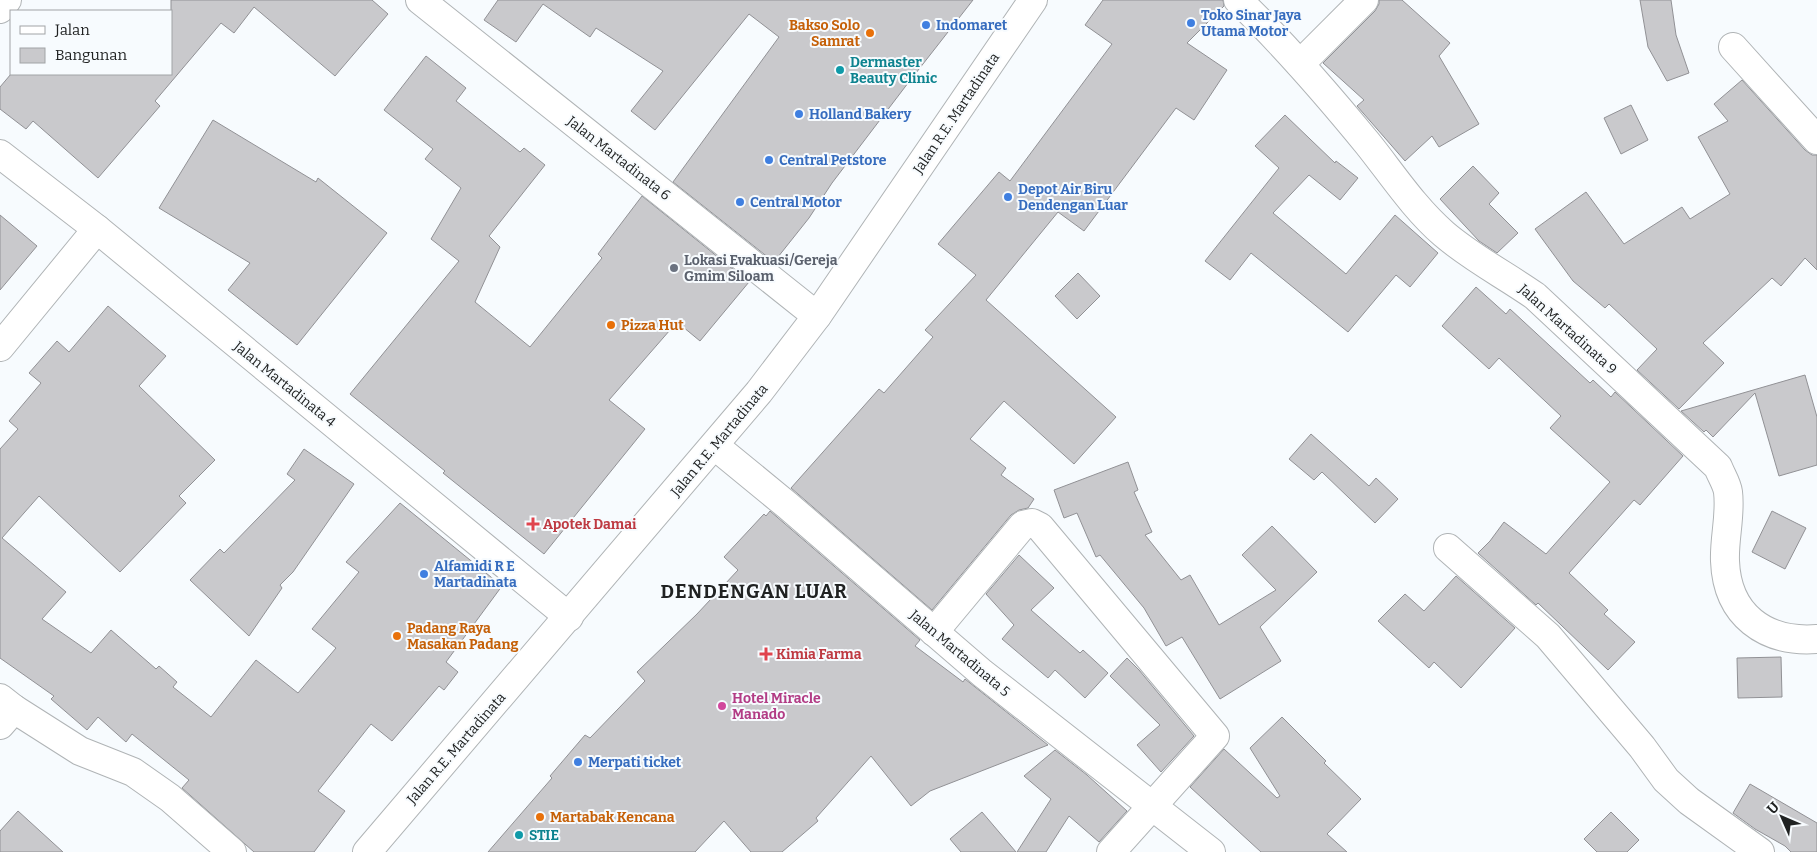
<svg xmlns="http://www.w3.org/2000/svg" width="1817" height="852" font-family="Bitter,serif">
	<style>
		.building { fill: #c9c9cc; stroke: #919195 }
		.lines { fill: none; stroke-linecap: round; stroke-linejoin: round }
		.minor-casing { stroke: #b0b4b6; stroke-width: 30 }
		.tertiary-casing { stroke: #b0b4b6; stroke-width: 30 }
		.trunk-casing { stroke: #b0b4b6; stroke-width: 30 }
		.minor { stroke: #fff; stroke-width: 28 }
		.tertiary { stroke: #fff; stroke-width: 28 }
		.trunk { stroke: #fff; stroke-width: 28 }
		.shop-dot { fill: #3f7fe0; stroke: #f7fbfe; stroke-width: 2 }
		.food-dot { fill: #e8710a; stroke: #f7fbfe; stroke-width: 2 }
		.culture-dot { fill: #0f9aa8; stroke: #f7fbfe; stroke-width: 2 }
		.worship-dot { fill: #6b7280; stroke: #f7fbfe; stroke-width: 2 }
		.health-dot { fill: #e0444e; stroke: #f7fbfe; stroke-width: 2 }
		.hotel-dot { fill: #d1479c; stroke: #f7fbfe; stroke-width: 2 }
		.labels { text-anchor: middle; stroke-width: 4; stroke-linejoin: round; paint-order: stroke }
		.shop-label { font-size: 14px; font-weight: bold; fill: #366cbe; stroke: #f7fbfe; text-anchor: start }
		.food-label { font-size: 14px; font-weight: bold; fill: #c56008; stroke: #f7fbfe; text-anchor: start }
		.culture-label { font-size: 14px; font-weight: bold; fill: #0d838f; stroke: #f7fbfe; text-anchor: start }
		.street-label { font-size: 14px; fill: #202222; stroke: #f7fbfe }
		.worship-label { font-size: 14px; font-weight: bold; fill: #5b616d; stroke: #f7fbfe; text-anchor: start }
		.health-label { font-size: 14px; font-weight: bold; fill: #be3a42; stroke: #f7fbfe; text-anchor: start }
		.hotel-label { font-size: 14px; font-weight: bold; fill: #b23c85; stroke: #f7fbfe; text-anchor: start }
		.district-label { font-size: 19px; font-weight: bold; letter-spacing: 1px; fill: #202222; stroke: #f7fbfe }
	</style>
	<rect width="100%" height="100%" fill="#f7fbfe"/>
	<g class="building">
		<path d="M171,0H372L388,14L335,76L254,7L234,33L221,23L155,101L160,106L98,178L33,121L26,129L0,109V87L11,74H171Z"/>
		<path d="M498,0H973L905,87L832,183L809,218L774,262L673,182L779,37L749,14L655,130L631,111L663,71L596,28L590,37L543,4L516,42L484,20Z"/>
		<path d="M1103,0H1223L1224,6L1187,43L1227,70L1194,120L1176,108L1084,231L1058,212L986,300L1116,417L1074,464L1004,401L970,439L1006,468L1001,475L1034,499L1028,508L1019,510L1011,515L932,610L791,488L879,389L884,393L933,337L925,330L976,275L938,244L999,172L1010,181L1112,44L1085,25Z"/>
		<path d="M1379,0H1402L1450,43L1439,56L1479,124L1439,147L1432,136L1405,161L1357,106L1364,100L1323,63L1375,11L1379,4Z"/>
		<path d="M1640,0H1671L1676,35L1689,73L1667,81L1648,47Z"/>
		<path d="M426,56L466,88L456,101L520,152L524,148L545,165L489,236L500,247L475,302L530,347L602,258L598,254L642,196L749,282L700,341L677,322L609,400L645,429L544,554L443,473L445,471L350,394L459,261L431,239L461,188L425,159L433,149L384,110Z"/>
		<path d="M1742,80L1805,150L1812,155H1817V270L1805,258L1781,286L1772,278L1703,343L1724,363L1679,409L1637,370L1657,349L1609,304L1605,308L1573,281L1535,229L1586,192L1624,244L1682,207L1690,219L1730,194L1698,137L1728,121L1714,104Z"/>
		<path d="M1631,105L1648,140L1621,154L1604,118Z"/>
		<path d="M1285,115L1335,163L1336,161L1358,178L1340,200L1309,175L1273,213L1346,274L1395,215L1438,253L1410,287L1396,275L1348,332L1251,253L1230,280L1205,261L1279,168L1255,146Z"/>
		<path d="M213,120L316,182L318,178L387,233L297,345L228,290L250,263L159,208Z"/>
		<path d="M1473,166L1499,193L1489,204L1518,233L1497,253L1479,241L1440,199Z"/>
		<path d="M0,215L37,246L0,290Z"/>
		<path d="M1078,273L1100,296L1077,319L1055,296Z"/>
		<path d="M1476,287L1506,314L1510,309L1590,383L1593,380L1611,397L1615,392L1683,456L1640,505L1634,500L1569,573L1608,610L1604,614L1635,642L1608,670L1538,603L1536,605L1478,553L1490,541L1504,522L1546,554L1610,482L1550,428L1561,416L1499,358L1489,369L1442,326Z"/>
		<path d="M108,306L166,356L139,386L215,460L179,496L186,503L120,572L39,496L2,538L66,592L42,619L91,653L111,630L156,669L159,666L177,682L173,687L211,717L256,660L298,693L336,648L312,629L359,572L346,562L400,503L502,586L446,662L458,672L444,690L439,686L392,741L371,724L318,791L345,811L314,852H254L182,788L189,780L132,734L126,742L98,717L87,730L51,699L54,696L0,658V449L18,429L9,421L41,383L29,373L57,341L69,352Z"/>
		<path d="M1805,375L1817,417V465L1779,476L1755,393L1713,437L1706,430L1704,432L1681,411Z"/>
		<path d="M1311,434L1369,486L1376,478L1398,499L1375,523L1322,472L1314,480L1289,459Z"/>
		<path d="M304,449L354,484L293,572L280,585L282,588L249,636L190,580L220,549L224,553L295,480L287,474Z"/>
		<path d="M1128,462L1138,490L1134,492L1152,532L1145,535L1181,580L1190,575L1219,625L1276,590L1242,555L1272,526L1317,572L1260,627L1281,661L1220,699L1182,637L1166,646L1144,608L1100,555L1096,557L1077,513L1064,518L1054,490Z"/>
		<path d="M770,511L920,640L915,646L963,682L965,679L1048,745L930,791L911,806L871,756L816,818L818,821L782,852H751L724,821L695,852H488L552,778L550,776L585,735L590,738L645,681L637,672L697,614L738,570L724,557L764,514L766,516Z"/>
		<path d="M1772,511L1806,528L1785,569L1752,552Z"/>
		<path d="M1019,555L1054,588L1031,610L1080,653L1083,650L1108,673L1085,698L1055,670L1048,678L1002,639L1014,625L986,594Z"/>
		<path d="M1456,576L1515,628L1461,688L1434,662L1429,668L1378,621L1405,594L1424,611Z"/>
		<path d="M1781,657L1782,697L1738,698L1737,658Z"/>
		<path d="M1127,658L1139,670L1194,736L1161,772L1137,745L1160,725L1110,676Z"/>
		<path d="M1282,717L1326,761L1324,763L1361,799L1327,834L1347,852H1261L1190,787L1224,749L1277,798L1280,796L1250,748Z"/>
		<path d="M1055,750L1087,775L1127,811L1099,842L1069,816L1046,852H1017L1051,799L1024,776Z"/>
		<path d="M1750,784L1817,823V852H1791L1785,846L1755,829L1733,813Z"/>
		<path d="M18,811L63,852H0V831Z"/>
		<path d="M982,812L1016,852H961L950,839Z"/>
		<path d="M1611,812L1639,840L1627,852H1597L1584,839Z"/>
	</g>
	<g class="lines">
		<g class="minor-casing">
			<g id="minor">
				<path d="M420,0L817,316"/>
				<path d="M1238,0C1285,45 1327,94 1368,144C1392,174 1414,208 1444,234C1472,258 1505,275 1535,296L1718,467C1721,475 1727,484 1728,492C1731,515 1724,538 1725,561C1727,615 1765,643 1817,639"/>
				<path d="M0,9L7,0"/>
				<path d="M1733,47L1817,140"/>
				<path d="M1300,64L1364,0"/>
				<path d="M0,154L97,229L569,617"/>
				<path d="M0,347L97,229"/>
				<path d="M715,446L787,505L982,673L1211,852"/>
				<path d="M1448,548L1548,636L1642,747L1666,780L1689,801L1760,852"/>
				<path d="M934,632L1023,525L1032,523L1040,527L1215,736L1111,852"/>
				<path d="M0,725L14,709"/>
			</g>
		</g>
		<g class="tertiary-casing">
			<path id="tertiary" d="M0,698L14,709L80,751L133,772L170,798L232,852"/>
		</g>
		<g class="trunk-casing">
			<path id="trunk" d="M367,852L759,392L817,316L1033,0"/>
		</g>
		<use href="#minor" class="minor"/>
		<use href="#tertiary" class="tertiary"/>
		<use href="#trunk" class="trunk"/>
	</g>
	<g class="shop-dot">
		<circle cx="1191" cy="23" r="5"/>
		<circle cx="926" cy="25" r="5"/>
		<circle cx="799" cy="114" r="5"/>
		<circle cx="769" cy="160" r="5"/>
		<circle cx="1008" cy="197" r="5"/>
		<circle cx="740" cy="202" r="5"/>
		<circle cx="424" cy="574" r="5"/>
		<circle cx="578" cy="762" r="5"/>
	</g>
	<g class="food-dot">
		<circle cx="870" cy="33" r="5"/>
		<circle cx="611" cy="325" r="5"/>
		<circle cx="397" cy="636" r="5"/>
		<circle cx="540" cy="817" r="5"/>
	</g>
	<g class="culture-dot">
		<circle cx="840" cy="70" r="5"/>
		<circle cx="519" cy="835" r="5"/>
	</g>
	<circle class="worship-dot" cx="674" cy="268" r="5"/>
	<g class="health-dot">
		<path d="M530.5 516.5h5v5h5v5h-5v5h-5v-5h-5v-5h5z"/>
		<path d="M763.5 646.5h5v5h5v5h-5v5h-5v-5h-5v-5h5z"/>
	</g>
	<circle class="hotel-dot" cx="722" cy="706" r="5"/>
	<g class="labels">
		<g class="shop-label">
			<text x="1201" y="20">Toko Sinar Jaya<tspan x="1201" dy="16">Utama Motor</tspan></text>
			<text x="936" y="30">Indomaret</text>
			<text x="809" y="119">Holland Bakery</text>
			<text x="779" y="165">Central Petstore</text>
			<text x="1018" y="194">Depot Air Biru<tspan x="1018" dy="16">Dendengan Luar</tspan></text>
			<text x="750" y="207">Central Motor</text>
			<text x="434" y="571">Alfamidi R E<tspan x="434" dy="16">Martadinata</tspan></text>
			<text x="588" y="767">Merpati ticket</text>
		</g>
		<g class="food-label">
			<text x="860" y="30" text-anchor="end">Bakso Solo<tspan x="860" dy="16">Samrat</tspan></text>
			<text x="621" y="330">Pizza Hut</text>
			<text x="407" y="633">Padang Raya<tspan x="407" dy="16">Masakan Padang</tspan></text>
			<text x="550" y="822">Martabak Kencana</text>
		</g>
		<g class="culture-label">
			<text x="850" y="67">Dermaster<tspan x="850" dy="16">Beauty Clinic</tspan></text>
			<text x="529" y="840">STIE</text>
		</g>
		<g class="street-label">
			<text transform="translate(956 113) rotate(-56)" y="5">Jalan R.E. Martadinata</text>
			<text transform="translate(619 158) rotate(38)" y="5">Jalan Martadinata 6</text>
			<text transform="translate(1568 329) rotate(42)" y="5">Jalan Martadinata 9</text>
			<text transform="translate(285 384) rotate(39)" y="5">Jalan Martadinata 4</text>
			<text transform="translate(719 440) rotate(-50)" y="5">Jalan R.E. Martadinata</text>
			<text transform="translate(960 653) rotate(40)" y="5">Jalan Martadinata 5</text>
			<text transform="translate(456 748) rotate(-49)" y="5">Jalan R.E. Martadinata</text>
		</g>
		<g class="worship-label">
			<text x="684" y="265">Lokasi Evakuasi/Gereja<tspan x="684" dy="16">Gmim Siloam</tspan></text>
		</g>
		<g class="health-label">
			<text x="543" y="529">Apotek Damai</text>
			<text x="776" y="659">Kimia Farma</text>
		</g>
		<g class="hotel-label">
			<text x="732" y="703">Hotel Miracle<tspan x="732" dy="16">Manado</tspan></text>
		</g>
		<g class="district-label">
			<text x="754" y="598">DENDENGAN LUAR</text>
		</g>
	</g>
	<rect x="10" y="10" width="162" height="65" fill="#f7fbfe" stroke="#a1a4a6"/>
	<rect x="20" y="26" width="25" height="8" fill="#ffffff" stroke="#a1a4a6"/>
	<text x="55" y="35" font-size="15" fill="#202222">Jalan</text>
	<rect x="20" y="48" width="25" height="15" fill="#c9c9cc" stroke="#a1a4a6"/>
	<text x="55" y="60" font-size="15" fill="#202222">Bangunan</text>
	<g transform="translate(1782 817) rotate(315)" stroke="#f7fbfe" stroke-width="4" paint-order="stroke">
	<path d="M0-4L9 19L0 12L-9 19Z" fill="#202222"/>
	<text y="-8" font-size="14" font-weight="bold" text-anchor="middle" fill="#202222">U</text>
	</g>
</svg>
